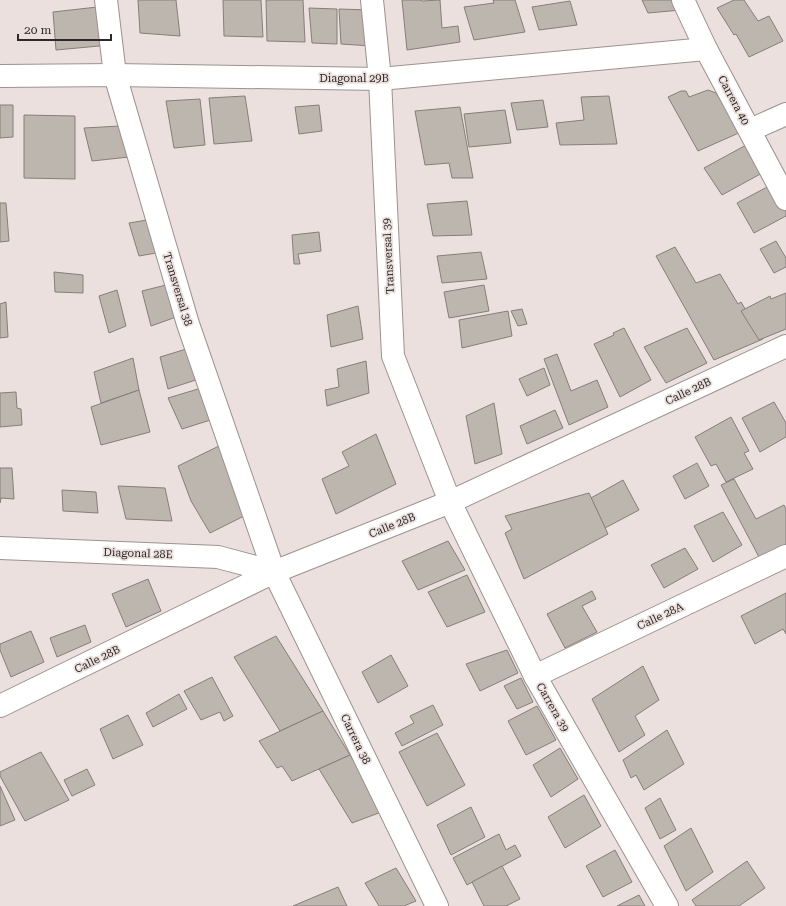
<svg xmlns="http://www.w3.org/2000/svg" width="786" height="906" font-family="'Roboto Serif',serif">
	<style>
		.building { fill: #bdb6af; stroke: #857f78 }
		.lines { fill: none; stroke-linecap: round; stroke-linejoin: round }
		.minor-casing { stroke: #9c928f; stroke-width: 24 }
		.minor { stroke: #fff; stroke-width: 22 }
		.labels { text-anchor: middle; stroke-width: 3.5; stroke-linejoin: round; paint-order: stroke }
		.street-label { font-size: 11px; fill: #2d2928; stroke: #ebe0dd }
	</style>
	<rect width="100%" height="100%" fill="#ebe0dd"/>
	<g class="building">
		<path d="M138,0H176L180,36L140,33Z"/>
		<path d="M223,0H261L263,37L224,36Z"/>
		<path d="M266,0H303L305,42L267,41Z"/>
		<path d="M402,0H421L422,1L440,0L442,28L458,26L460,42L407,50Z"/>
		<path d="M493,0H515L525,32L474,40L464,7L494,3Z"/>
		<path d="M642,0H675L681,10L648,13Z"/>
		<path d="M734,0H744L758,21L769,16L783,41L749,57L736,34L734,35L717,8Z"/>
		<path d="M570,1L577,25L539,30L532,7Z"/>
		<path d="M106,6L110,45L56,50L53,12Z"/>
		<path d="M309,8L337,9V44L312,43Z"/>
		<path d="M339,9L369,10L372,46L341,44Z"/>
		<path d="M708,90L716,93L741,132L698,151L668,97L681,91H686L689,97Z"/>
		<path d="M245,96L252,141L214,144L209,98Z"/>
		<path d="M609,96L617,144L560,145L556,123L584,120L581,97Z"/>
		<path d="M200,99L205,145L174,148L166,101Z"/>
		<path d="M543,100L548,127L517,130L511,103Z"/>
		<path d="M0,105H13V137L0,138Z"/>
		<path d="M319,105L322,131L299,134L295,107Z"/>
		<path d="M460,107L473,178H452L449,163L425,165L415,111Z"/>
		<path d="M505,110L511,143L469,147L464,114Z"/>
		<path d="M24,115L75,116V179L24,178Z"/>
		<path d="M120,126L129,157L92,161L84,128Z"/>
		<path d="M748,144L764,172L722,195L704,168Z"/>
		<path d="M771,185L786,211V216L754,233L737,203Z"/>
		<path d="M467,201L472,235L433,236L427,204Z"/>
		<path d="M0,203H6L9,241L0,242Z"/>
		<path d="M147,220L156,253L139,256L129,223Z"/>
		<path d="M319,232L321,251L298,254L300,264H294L292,235Z"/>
		<path d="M776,241L786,258V267L774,273L760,249Z"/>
		<path d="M675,247L696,283L720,274L738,304L741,302L763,339L714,360L656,256Z"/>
		<path d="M481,252L487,279L442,283L437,256Z"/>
		<path d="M54,272L83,275V293L55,292Z"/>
		<path d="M170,284L179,316L151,326L142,291Z"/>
		<path d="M484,285L489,311L449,318L444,292Z"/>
		<path d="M117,290L126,326L109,333L99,296Z"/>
		<path d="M786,293V329L759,340L741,311L770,296L771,299Z"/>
		<path d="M6,302L8,337L0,338V304Z"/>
		<path d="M358,306L363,339L331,347L327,315Z"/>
		<path d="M522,309L527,324L518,326L511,311Z"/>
		<path d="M508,311L512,336L462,348L459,320Z"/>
		<path d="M624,328L651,380L620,397L594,344L614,335L613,333Z"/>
		<path d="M687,328L707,363L666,383L644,347Z"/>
		<path d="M193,347L202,378L168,389L160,357Z"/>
		<path d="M557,354L571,391L597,380L608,407L569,425L544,359Z"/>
		<path d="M133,358L139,390L101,403L94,372Z"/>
		<path d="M366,361L369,393L327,406L325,390L339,387L337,369Z"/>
		<path d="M544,368L550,385L527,396L519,379Z"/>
		<path d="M208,386L220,417L182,429L168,398Z"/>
		<path d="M139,390L150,432L101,445L91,407Z"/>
		<path d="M16,392L17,408L21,409L22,425L0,427V393Z"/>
		<path d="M774,402L786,423V437L760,452L742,418Z"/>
		<path d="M494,403L502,454L475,464L466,416Z"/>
		<path d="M555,410L563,428L527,444L520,426Z"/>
		<path d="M731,417L749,451L744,453L753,469L726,482L716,464L711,466L695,437Z"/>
		<path d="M376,434L396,484L336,514L322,479L349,466L342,452Z"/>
		<path d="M219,446L246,515L210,533L191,501L178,466Z"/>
		<path d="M697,463L709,486L685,499L673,476Z"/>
		<path d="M0,468H12L14,499L1,498L0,503Z"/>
		<path d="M734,479L756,519L784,505L786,509V545L760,559L721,485Z"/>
		<path d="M623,480L639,510L605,528L591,498Z"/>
		<path d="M118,486L165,488L172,521L126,519Z"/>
		<path d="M62,490L96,492L98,513L63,511Z"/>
		<path d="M589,493L608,534L524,579L505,533L512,529L505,516Z"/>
		<path d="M723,512L742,545L713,562L694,526Z"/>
		<path d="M448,541L465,570L418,590L402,561Z"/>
		<path d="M685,548L698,569L664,588L651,565Z"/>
		<path d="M467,575L485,612L447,627L428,592Z"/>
		<path d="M148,579L161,611L126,627L112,594Z"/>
		<path d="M592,591L596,599L582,606L597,632L565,648L547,614Z"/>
		<path d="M786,593V634L783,629L755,644L741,616Z"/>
		<path d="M85,625L91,642L57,657L50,638Z"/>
		<path d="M31,631L44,662L11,677L0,650V644Z"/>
		<path d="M276,636L323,711L280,731L234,657Z"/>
		<path d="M507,650L518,673L480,691L466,664Z"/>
		<path d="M391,655L408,686L378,703L362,672Z"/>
		<path d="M643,666L659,700L635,716L645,735L619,752L592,699Z"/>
		<path d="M212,677L233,716L224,721L220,712L201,720L184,691Z"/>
		<path d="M521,678L533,702L517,709L504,686Z"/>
		<path d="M179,694L187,709L153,727L146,713Z"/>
		<path d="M433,705L443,725L402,746L395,733L414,723L410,716Z"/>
		<path d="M537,706L556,740L526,755L508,721Z"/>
		<path d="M323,711L350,755L292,781L282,766L277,768L259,741Z"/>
		<path d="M128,715L143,745L113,759L100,729Z"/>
		<path d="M667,730L684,764L644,790L636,775L631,778L623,760Z"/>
		<path d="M437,733L465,785L427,806L399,752Z"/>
		<path d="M560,748L578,779L551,797L533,765Z"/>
		<path d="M41,752L69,800L25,821L0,776V772Z"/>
		<path d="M350,755L384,811L352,823L319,769Z"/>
		<path d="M87,769L95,785L72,796L64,780Z"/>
		<path d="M0,786L15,820L0,826Z"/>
		<path d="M584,795L601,826L565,848L548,817Z"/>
		<path d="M660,798L676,830L660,839L645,808Z"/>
		<path d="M471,807L485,837L451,855L437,825Z"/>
		<path d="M691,828L713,872L686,891L664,846Z"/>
		<path d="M499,834L506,850L515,845L521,856L467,885L453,858Z"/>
		<path d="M615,850L632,882L603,897L586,866Z"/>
		<path d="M747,861L765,888L739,906H696L692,900Z"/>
		<path d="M502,866L520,899L506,906H484L472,882Z"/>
		<path d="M396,868L416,901L404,906H379L365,883Z"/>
		<path d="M338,887L347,906H293Z"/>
		<path d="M639,895L645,906H617Z"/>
	</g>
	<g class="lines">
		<g class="minor-casing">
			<g id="minor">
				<path d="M106,0L115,75L188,324L274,572L437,906"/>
				<path d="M372,0L380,79L393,356L450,502L535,676L667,906"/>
				<path d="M683,0L706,49L786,199"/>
				<path d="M0,76L115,75L380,79L706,49"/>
				<path d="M750,130L786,114"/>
				<path d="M0,548L218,557L274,572"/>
				<path d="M535,676L786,556"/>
				<path d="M0,706L274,572L450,502L786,346"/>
			</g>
		</g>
		<use href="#minor" class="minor"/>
	</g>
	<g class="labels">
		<g class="street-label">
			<text x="354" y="82">Diagonal 29B</text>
			<text transform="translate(734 100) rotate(62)" y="4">Carrera 40</text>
			<text transform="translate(388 256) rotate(-93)" y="4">Transversal 39</text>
			<text transform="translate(178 289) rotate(73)" y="4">Transversal 38</text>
			<text transform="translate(688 391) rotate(-25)" y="4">Calle 28B</text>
			<text transform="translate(392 525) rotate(-22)" y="4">Calle 28B</text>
			<text transform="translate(138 553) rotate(2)" y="4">Diagonal 28E</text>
			<text transform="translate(660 616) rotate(-25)" y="4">Calle 28A</text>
			<text transform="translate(97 659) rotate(-26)" y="4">Calle 28B</text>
			<text transform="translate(553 707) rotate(60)" y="4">Carrera 39</text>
			<text transform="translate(356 739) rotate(64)" y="4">Carrera 38</text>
		</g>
	</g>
	<path d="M18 34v6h93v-6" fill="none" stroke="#2d2928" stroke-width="2"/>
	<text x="24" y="34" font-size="12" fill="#2d2928" stroke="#ebe0dd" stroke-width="3" paint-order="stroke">20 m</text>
</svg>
